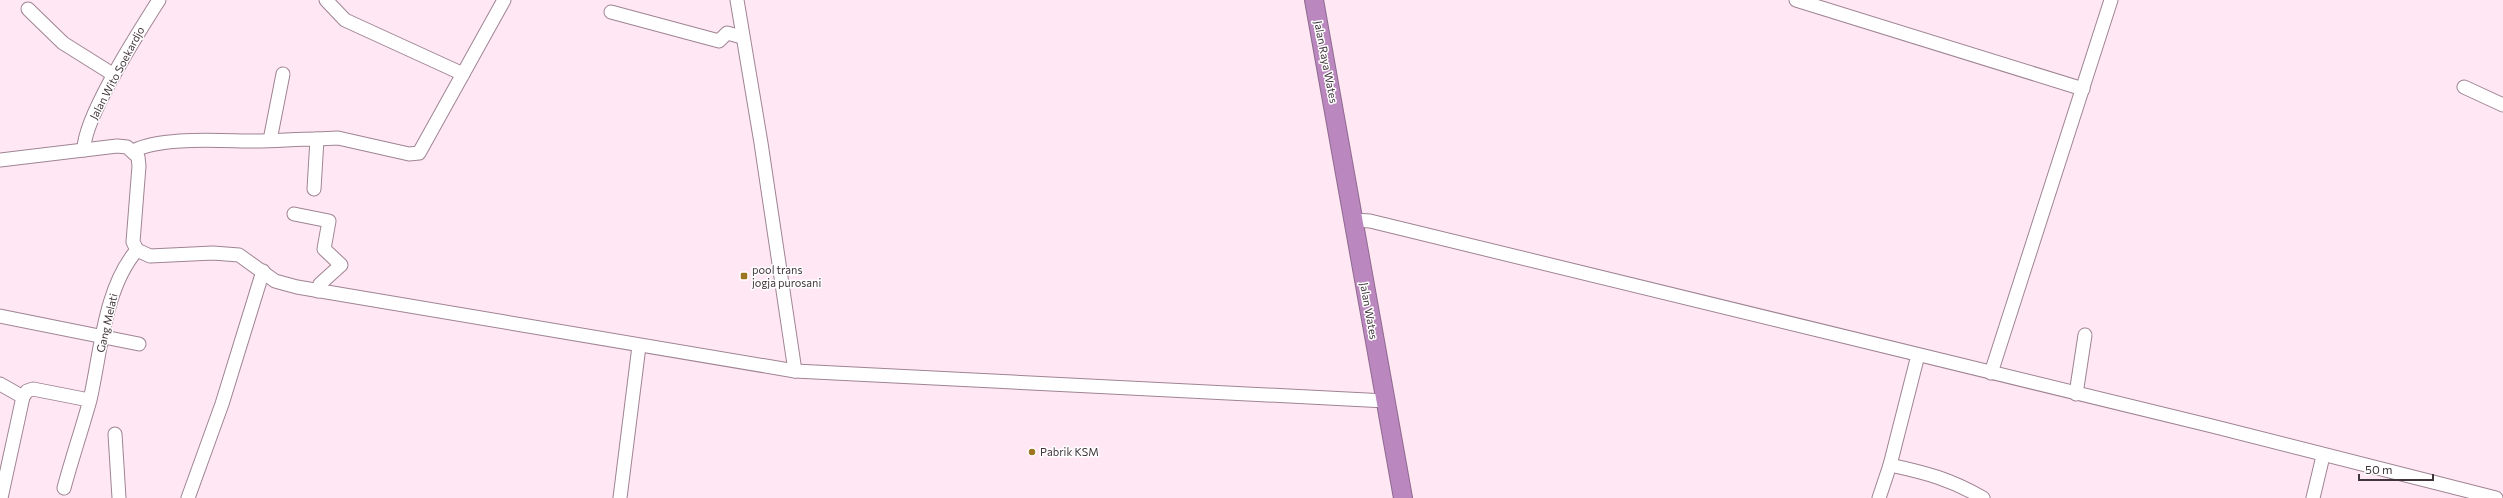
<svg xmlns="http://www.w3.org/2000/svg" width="2503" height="498" font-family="Commissioner,sans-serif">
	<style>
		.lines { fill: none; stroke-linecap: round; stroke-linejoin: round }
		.minor-casing { stroke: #9f8493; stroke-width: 15 }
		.highway-casing { stroke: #8f6a90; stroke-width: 20 }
		.minor { stroke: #fff; stroke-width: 13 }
		.highway { stroke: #ba87be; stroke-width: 18 }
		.poi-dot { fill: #9e7523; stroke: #fff; stroke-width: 1.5 }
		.labels { text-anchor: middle; stroke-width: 3; stroke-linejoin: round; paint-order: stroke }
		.street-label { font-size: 11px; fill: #40353b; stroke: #fff }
		.poi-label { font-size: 11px; fill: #40353b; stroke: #fff; text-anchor: start }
	</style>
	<rect width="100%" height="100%" fill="#ffe7f4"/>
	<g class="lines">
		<g class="minor-casing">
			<g id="minor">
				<path d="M326,0L345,20L463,74"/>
				<path d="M737,0L761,143L795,371"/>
				<path d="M1796,0L2083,89"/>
				<path d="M28,9L63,43L114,75"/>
				<path d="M611,12L719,41L727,33L742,37"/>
				<path d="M2464,87L2503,105"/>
				<path d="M317,139L338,138L409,154L419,153L504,0"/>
				<path d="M270,140L283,74"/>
				<path d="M84,150C83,118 140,30 159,0"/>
				<path d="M133,151C162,136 222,141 255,141C276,141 296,139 317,139L314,189"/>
				<path d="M0,160L117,146L127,147L138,157L139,166L133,242L137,250L150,256L213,253L239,255L275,281L297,287L795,371L1386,401"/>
				<path d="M294,214L329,221L324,249L341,265L320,284L318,291"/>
				<path d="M1354,220L1370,221L2212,426L2496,498"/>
				<path d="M0,316L139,344"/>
				<path d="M1991,373L2111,0"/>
				<path d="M0,384L23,397"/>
				<path d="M2076,394L2085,335"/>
				<path d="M115,434L119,498"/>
				<path d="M1890,465C1927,473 1950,479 1983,498"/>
				<path d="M64,488C72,458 82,429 90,400C101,352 104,288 137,250"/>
				<path d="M1,498L23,397L27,391L33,389L89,400"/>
				<path d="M188,498L222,404L263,271"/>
				<path d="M620,498L639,346"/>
				<path d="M1879,498L1890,465L1918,355"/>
				<path d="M2313,498L2323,456"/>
			</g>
		</g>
		<g class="highway-casing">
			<path id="highway" d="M1314,0L1403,498"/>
		</g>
		<use href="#minor" class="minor"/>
		<use href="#highway" class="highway"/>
	</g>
	<g class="poi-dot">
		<rect x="740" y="272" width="8" height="8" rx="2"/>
		<circle cx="1032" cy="452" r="4"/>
	</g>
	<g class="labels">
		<g class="street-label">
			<text transform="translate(1326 62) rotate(79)" y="4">Jalan Raya Wates</text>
			<text transform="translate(117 73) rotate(-62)" y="4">Jalan Wito Soekardjo</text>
			<text transform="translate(1369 311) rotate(80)" y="4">Jalan Wates</text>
			<text transform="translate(107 323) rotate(-77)" y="4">Gang Melati</text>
		</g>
		<g class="poi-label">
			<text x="752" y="274">pool trans<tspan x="752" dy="13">jogja purosani</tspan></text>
			<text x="1040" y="456">Pabrik KSM</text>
		</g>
	</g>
	<path d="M2359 474v6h74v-6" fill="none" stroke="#40353b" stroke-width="2"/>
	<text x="2365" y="474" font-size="12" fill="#40353b" stroke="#ffffff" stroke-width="3" paint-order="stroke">50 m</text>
</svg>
